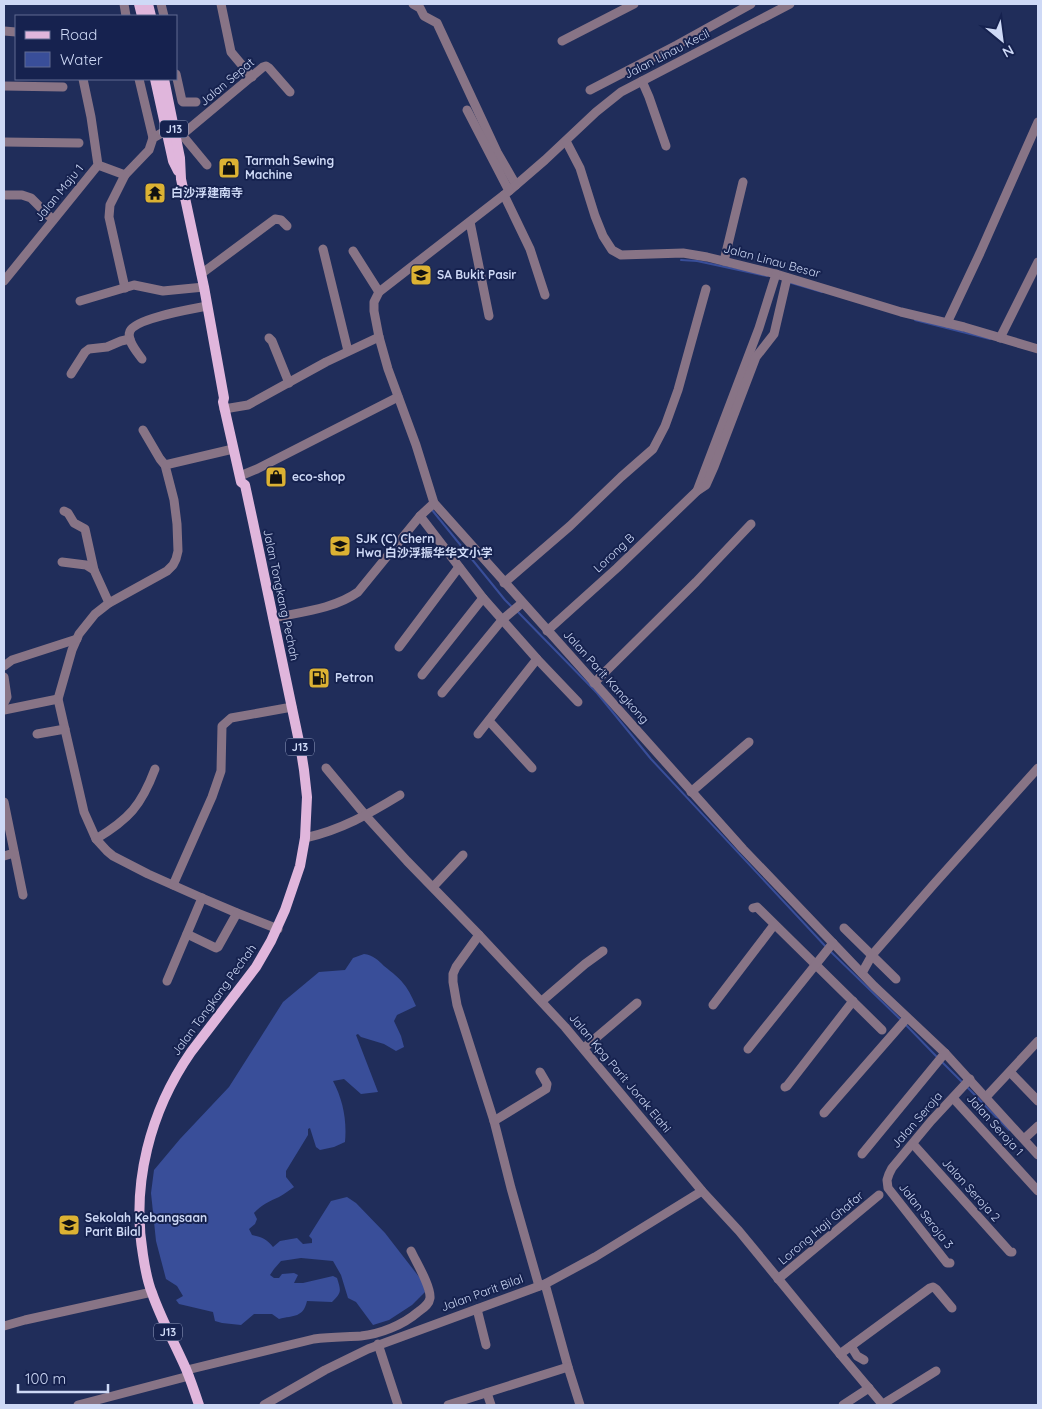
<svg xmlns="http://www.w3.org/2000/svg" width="1042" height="1409" font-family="Quicksand,'Noto Sans SC',sans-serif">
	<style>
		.water { fill: #394e99 }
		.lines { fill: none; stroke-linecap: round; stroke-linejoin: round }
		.stream { stroke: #394e99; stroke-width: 2 }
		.minor { stroke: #887486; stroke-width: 9 }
		.major { stroke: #e0b6dc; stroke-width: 10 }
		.labels { text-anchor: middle; stroke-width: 4; stroke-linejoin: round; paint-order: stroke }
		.shield { fill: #16224f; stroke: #97a2c4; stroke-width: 1 }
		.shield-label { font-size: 11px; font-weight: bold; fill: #ced9f6 }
		.street-label { font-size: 12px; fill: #ced9f6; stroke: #16224f }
		.poi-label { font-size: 12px; font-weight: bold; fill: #ced9f6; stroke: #16224f; text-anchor: start }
	</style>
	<rect width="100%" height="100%" fill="#202d5a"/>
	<path class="water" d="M364,954C373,955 378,960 384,966C402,980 407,985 416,1006L397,1015L394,1021L401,1036L404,1047L396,1051L384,1044L361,1037L358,1034L356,1035L378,1092L361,1094L344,1079L333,1081C343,1100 347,1120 345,1142L334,1147L320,1150L316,1147L310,1128L308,1129V1135L286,1171V1177L294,1187C289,1190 285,1194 279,1197C270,1201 261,1205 254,1213L257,1219L255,1224L249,1229L252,1235C262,1237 267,1239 273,1247L280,1241L297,1238L303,1244L312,1243V1239L309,1236L331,1201L347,1197L356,1203L385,1233L423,1282L425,1292L412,1305L389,1320L373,1325L356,1302L348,1298L341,1275L333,1261L301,1258L281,1261L274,1269L270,1275L274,1278H279L282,1274L294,1273L298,1275L294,1283H303L333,1276L337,1278C341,1291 342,1292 332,1302L307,1301C303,1318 294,1315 279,1319L272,1314H254L241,1325L222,1323L215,1321L213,1312L179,1304L176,1300L183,1296L177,1286L166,1279L156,1241L151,1193L154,1170L180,1139L229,1087L283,1002L319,972L345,970L353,958Z"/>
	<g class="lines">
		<g class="stream">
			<path d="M681,260L697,261L767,276"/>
			<path d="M788,282L822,292"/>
			<path d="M915,320L990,339"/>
			<path d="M432,510L505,600L513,608"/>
			<path d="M517,611L597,693L651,759L827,948"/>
			<path d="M830,951L902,1021"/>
			<path d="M905,1024L937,1057"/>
			<path d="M942,1062L963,1083"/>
			<path d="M967,1087L1009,1130"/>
		</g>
		<g class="minor">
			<path d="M124,4L126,16"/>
			<path d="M161,4L164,16"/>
			<path d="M221,4L231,52L252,77"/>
			<path d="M413,4L420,8L424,16L437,23L497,152L516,185"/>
			<path d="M790,4L621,92L596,112L545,160L509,191L379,292L374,302V311L379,337L388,369L416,445L434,503L743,849L874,986L945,1053L1038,1155"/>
			<path d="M4,31L16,32"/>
			<path d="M562,41L634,4"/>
			<path d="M176,74L182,101L183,102H196"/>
			<path d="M139,79L153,138"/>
			<path d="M642,81L649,97L666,146"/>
			<path d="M4,86L63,87"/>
			<path d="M590,90L677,45L751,4"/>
			<path d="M467,110L509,191"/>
			<path d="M566,141L580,168L595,216L603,236L612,250L621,255L683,253L707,257L776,274L901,312L964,327L1038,349"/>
			<path d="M4,142L79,143"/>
			<path d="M98,165L125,175L149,150L153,138L167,130"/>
			<path d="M207,165L183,136L184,133L263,67L266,66L269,68L290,92"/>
			<path d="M4,195H22L31,198L53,220"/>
			<path d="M504,195L530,249L545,295"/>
			<path d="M470,222L489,316"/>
			<path d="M323,249L348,351"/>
			<path d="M353,251L379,292"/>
			<path d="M724,261L743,182"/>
			<path d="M201,274L275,219L281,220L287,226"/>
			<path d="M4,281L98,165L91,117L83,79"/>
			<path d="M125,288L109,217L110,205L125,175"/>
			<path d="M80,301L134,285L163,291L204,287"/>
			<path d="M947,323L980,253L1038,122"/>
			<path d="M269,338L272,341L289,383"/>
			<path d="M1000,338L1038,262"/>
			<path d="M142,359C137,352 126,340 130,331C136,318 192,309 207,306"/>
			<path d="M71,374L85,352L89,349L107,347L121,341L130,339"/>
			<path d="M224,409L248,405L326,362L379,337"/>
			<path d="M143,430L160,459L165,465L174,500L177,524L178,551L176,559L173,565L167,571L109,603L95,614L79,634L72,650L58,699L84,812L96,839L107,851L113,856L148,874L202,898L237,913L278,929"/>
			<path d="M165,465L233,449"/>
			<path d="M240,476L257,469L398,397"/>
			<path d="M697,491L759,328L776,274"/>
			<path d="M64,511L68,513L74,523L85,529L94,570"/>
			<path d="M420,516L483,598L537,659L578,702"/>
			<path d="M62,562L86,565L94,570L109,603"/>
			<path d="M504,583L570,526L621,477L653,449L665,426L678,390L706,289"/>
			<path d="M273,618C301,612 334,609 358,592L420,516L434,503"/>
			<path d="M547,631L617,568L697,491L706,485L714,467L756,357L774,334L787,278"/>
			<path d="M399,647L459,567"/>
			<path d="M4,666L12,660L77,639"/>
			<path d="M422,675L483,598"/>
			<path d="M4,677L7,697L4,703"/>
			<path d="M594,683L696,582L751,524"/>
			<path d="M442,693L502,620L522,603"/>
			<path d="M4,710L58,699"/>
			<path d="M489,721L532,768"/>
			<path d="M37,734L65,729"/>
			<path d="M478,734L537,659"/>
			<path d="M326,768L366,816L407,861L479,935L565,1027L702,1191L739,1231L840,1354L883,1405"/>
			<path d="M691,792L749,742"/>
			<path d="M4,802L23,895"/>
			<path d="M305,838C341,830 369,814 400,795"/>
			<path d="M96,839C129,819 141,806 155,769"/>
			<path d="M4,856L14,853"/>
			<path d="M173,885L212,797L221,771L222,726L231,718L292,707"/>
			<path d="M433,887L463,855"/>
			<path d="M753,908L757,907L882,1030"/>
			<path d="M844,928L896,979"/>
			<path d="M187,934L216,948L218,947L237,913"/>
			<path d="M479,935L456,967L453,974V982L457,1005L494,1121L511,1188L539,1286"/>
			<path d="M862,973L872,955L934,884L1038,768"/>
			<path d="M167,981L202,898"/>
			<path d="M542,1001L585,964L603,951"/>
			<path d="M713,1005L774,925"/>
			<path d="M584,1048L637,1003"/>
			<path d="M748,1049L833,943"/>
			<path d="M1010,1072L1038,1101"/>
			<path d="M785,1087L787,1086L853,1001"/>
			<path d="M986,1097L1038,1041"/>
			<path d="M953,1098L1038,1191"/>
			<path d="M824,1113L907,1018"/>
			<path d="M494,1121L546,1089L547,1084L540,1072"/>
			<path d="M1024,1139L1038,1126"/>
			<path d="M913,1144L1010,1252H1012"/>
			<path d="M862,1154L945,1053"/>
			<path d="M950,1263H947L888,1188L887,1180L889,1174L892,1168L931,1121L970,1079"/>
			<path d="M778,1279L879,1195"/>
			<path d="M545,1284L568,1367L580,1405"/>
			<path d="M477,1309L486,1345"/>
			<path d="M4,1326L25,1320L152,1292"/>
			<path d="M378,1344L398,1405"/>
			<path d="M851,1346L857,1356L864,1360"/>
			<path d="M840,1354L930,1288L933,1287L936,1289L952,1308"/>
			<path d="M187,1370L314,1339C330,1337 345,1337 361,1336C380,1334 403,1325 418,1312C423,1308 429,1305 430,1298C431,1286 416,1262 411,1251"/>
			<path d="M487,1393L491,1405"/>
			<path d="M883,1404L936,1371"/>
			<path d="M78,1405L189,1376"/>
			<path d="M264,1405L325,1370L368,1349L545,1284L595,1257L702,1191"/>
			<path d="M448,1405L568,1367"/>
			<path d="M843,1405L869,1388"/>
		</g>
		<g class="major">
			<path d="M139,4L142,16"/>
			<path d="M148,4L151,16"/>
			<path d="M155,79L173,161L178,171"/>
			<path d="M164,79L180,158L181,179L204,287L224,398L223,402L241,482L245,485L253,522L301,751L304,770L307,797L305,838L300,866L285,910L271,941L256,967L191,1052C150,1111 131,1184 143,1255C145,1268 147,1281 152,1293C161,1319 175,1344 186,1369C191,1381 195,1393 199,1405"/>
		</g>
	</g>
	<defs>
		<g id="shop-square" transform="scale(1.125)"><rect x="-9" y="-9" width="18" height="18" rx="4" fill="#dcb233" stroke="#16224f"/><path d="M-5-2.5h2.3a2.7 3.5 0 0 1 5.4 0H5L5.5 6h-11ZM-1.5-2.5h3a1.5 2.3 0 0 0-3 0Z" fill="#111"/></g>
		<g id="temple-square" transform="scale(1.125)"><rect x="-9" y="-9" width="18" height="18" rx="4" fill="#dcb233" stroke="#16224f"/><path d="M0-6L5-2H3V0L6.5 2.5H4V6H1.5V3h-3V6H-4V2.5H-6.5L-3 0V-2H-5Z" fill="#111"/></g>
		<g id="school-square" transform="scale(1.125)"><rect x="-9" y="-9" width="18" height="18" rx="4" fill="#dcb233" stroke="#16224f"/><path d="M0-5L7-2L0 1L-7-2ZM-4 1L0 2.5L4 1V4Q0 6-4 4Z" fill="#111"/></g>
		<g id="fuel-square" transform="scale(1.125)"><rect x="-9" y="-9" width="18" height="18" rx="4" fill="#dcb233" stroke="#16224f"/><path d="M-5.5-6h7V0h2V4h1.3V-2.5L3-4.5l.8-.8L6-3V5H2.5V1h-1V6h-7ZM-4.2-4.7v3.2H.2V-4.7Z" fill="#111"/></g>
	</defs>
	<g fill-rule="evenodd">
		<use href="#shop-square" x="229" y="168"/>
		<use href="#temple-square" x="155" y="193"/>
		<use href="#school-square" x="421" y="275"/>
		<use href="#shop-square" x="276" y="477"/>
		<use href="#school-square" x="340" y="546"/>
		<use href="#fuel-square" x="319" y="678"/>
		<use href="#school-square" x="69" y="1225"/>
	</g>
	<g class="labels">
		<g class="shield">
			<rect x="160" y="120.5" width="28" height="17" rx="4"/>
			<rect x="286" y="738.5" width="28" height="17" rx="4"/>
			<rect x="154" y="1323.5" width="28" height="17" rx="4"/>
		</g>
		<g class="shield-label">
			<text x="174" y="133">J13</text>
			<text x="300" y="751">J13</text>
			<text x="168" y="1336">J13</text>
		</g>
		<g class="street-label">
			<text transform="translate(667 54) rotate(-27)" y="4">Jalan Linau Kecil</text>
			<text transform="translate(227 82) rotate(-40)" y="4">Jalan Sepat</text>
			<text transform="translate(59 193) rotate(-51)" y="4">Jalan Maju 1</text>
			<text transform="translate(772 261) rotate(15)" y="4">Jalan Linau Besar</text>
			<text transform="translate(614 553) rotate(-43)" y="4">Lorong B</text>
			<text transform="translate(281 595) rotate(78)" y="4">Jalan Tongkang Pechah</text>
			<text transform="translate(606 677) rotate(48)" y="4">Jalan Parit Kangkong</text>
			<text transform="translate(214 1000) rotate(-54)" y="4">Jalan Tongkang Pechah</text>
			<text transform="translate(620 1073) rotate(50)" y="4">Jalan Kpg Parit Jorak Elahi</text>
			<text transform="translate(917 1120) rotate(-49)" y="4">Jalan Seroja</text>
			<text transform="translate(995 1125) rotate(48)" y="4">Jalan Seroja 1</text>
			<text transform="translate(971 1190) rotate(48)" y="4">Jalan Seroja 2</text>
			<text transform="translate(926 1216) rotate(52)" y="4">Jalan Seroja 3</text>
			<text transform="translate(821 1228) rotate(-40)" y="4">Lorong Haji Ghafar</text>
			<text transform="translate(482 1293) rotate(-20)" y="4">Jalan Parit Bilal</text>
		</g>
		<g class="poi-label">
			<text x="245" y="165">Tarmah Sewing<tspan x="245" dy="14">Machine</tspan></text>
			<text x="171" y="197">白沙浮建南寺</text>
			<text x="437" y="279">SA Bukit Pasir</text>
			<text x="292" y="481">eco-shop</text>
			<text x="356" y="543">SJK (C) Chern<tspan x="356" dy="14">Hwa 白沙浮振华华文小学</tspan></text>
			<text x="335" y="682">Petron</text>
			<text x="85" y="1222">Sekolah Kebangsaan<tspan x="85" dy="14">Parit Bilal</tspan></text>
		</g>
	</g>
	<rect width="1042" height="1409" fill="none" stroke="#ced9f6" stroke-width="10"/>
	<rect x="15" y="15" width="162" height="65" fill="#16224f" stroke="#606b92"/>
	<rect x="25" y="31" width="25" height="8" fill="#e0b6dc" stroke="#606b92"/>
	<text x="60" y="40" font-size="15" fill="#ced9f6">Road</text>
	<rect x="25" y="52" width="25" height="15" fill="#394e99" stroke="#606b92"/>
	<text x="60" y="65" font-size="15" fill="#ced9f6">Water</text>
	<g transform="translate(1002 40) rotate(151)" stroke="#16224f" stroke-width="4" paint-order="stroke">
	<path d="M0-4L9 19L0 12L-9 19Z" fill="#ced9f6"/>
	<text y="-8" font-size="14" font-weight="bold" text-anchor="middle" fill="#ced9f6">N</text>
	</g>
	<path d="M18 1384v8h90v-8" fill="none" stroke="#ced9f6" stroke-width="2.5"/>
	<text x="25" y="1384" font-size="15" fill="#ced9f6" stroke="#16224f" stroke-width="4" paint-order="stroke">100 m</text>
</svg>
